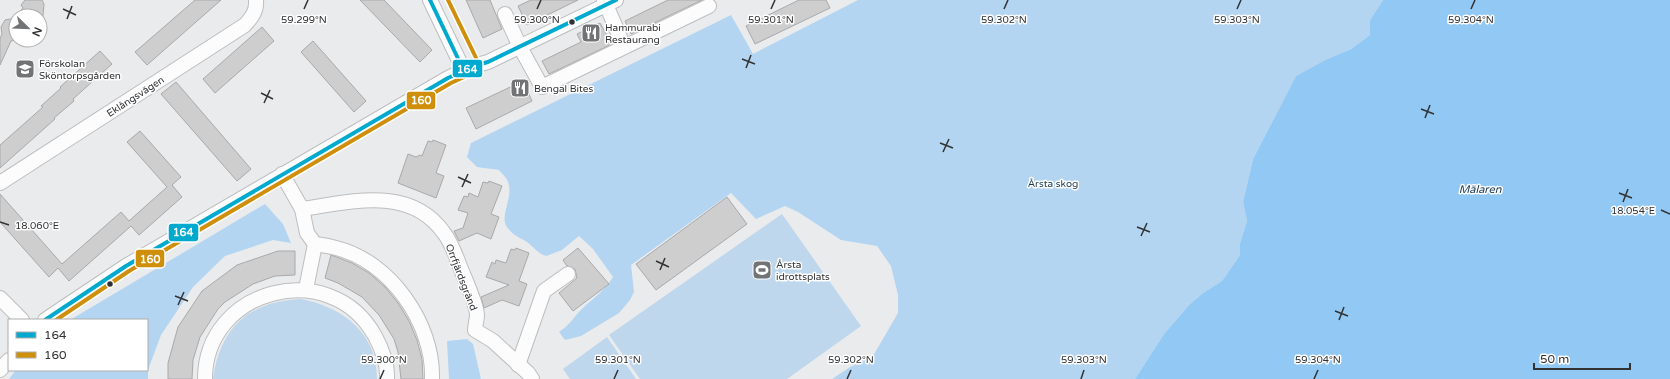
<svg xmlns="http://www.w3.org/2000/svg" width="1670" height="379" font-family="'Varela Round',sans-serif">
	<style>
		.green { fill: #bed7ed }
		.forest { fill: #b4d5f1 }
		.water { fill: #92c8f4 }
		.building { fill: #cfcecf; stroke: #a9a9aa }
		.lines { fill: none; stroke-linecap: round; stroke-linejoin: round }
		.minor-casing { stroke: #bdbec0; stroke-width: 16 }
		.minor { stroke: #fcfcfc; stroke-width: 14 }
		.bus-1-casing { stroke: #fff; stroke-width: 7 }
		.bus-2-casing { stroke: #fff; stroke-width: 7 }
		.bus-1 { stroke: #00a9ce; stroke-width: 4 }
		.bus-2 { stroke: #cf8f0a; stroke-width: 4 }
		.ticks { fill: none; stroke: #313234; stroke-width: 1.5 }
		.bus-dot { fill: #313234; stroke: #fff; stroke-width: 1.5 }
		.labels { text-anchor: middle; stroke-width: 3; stroke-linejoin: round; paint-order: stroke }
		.poi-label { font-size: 10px; fill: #313234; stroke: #fff; text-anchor: start }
		.street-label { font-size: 10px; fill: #313234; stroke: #fff }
		.park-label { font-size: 10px; fill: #1a3a53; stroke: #fff }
		.water-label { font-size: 11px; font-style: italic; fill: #163750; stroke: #fff }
		.ticks-label { font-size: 10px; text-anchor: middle; fill: #313234; stroke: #fff; stroke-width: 3; stroke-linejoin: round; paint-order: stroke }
		.line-badge { stroke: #fff; stroke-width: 1.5 }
		.badge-label { font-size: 11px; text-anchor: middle; font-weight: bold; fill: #fff }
	</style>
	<rect width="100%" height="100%" fill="#e9ebed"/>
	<g class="green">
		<path d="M782,214L861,326L787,379H640L609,335Z"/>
		<path d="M301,299C343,307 377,333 377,379H213C220,327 250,301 301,299Z"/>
		<path d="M607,337L636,379H570L563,369Z"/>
	</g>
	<g class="forest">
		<path d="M858,0H1383L1370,20V35L1351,49L1325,60L1296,76L1253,159L1243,202L1247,221L1240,243V255L1222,281L1203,293L1189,305L1164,334L1135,379H832L850,367L873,356L898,313V295L891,266L877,246L841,240L798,212L785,206L756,219L731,193L631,265L634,292L630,300L619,313L581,336L565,340L559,332C571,324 574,316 584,307C595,297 605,290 613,277L593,249L579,236L562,250L546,256C537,253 534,247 527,242C519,237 512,235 507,227C499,216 514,197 508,182C507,178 502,174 499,170L477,167L467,157L471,143L731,15L753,54Z"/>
		<path d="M265,204L283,224L291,243L273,240L225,256L193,287L161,335L148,370V379H9L16,370H147V320H70Z"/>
		<path d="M467,339L473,344L481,379H449L447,341Z"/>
	</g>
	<path class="water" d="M1383,0H1670V379H1135L1164,334L1189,305L1203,293L1222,281L1240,255V243L1247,221L1243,202L1253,159L1296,76L1325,60L1351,49L1370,35V20Z"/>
	<g class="building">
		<path d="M25,0H42L44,4L43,16H15L23,8L21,5Z"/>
		<path d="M195,0H221L147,65L135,52Z"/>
		<path d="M360,0H384L432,50L420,62Z"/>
		<path d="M466,0H490L502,29L483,38Z"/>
		<path d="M531,0H578L527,25L518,6Z"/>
		<path d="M668,0H702L631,34L625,21Z"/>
		<path d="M799,0H826L830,8L755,44L746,26Z"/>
		<path d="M16,18V40L11,41L0,65V39L2,34L1,27L5,20Z"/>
		<path d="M600,23L612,44L549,74L542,61L581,42L577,34Z"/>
		<path d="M262,27L274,41L215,93L203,79Z"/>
		<path d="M313,41L366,101L354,112L301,52Z"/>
		<path d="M100,51L112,64L73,99L74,101L54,118L55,119L0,168V145L43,107L41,106L61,88L60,87Z"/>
		<path d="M523,81L532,101L476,129L466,108Z"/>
		<path d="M176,82L251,169L237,181L161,94Z"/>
		<path d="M140,131L181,177L172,185L182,197L139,235L131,226L69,281L58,268L49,277L0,222V194L62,264L121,212L129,221L167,187L127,142Z"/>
		<path d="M433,140L446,145L436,173L444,176L436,198L398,183L408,154L416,157L420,155L422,156L428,141L432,142Z"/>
		<path d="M489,181L502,186L491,214L499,217L491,239L477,233L459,241L454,231L463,228L468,213L458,210L464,196L468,197L469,193L478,197L483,182L488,183Z"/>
		<path d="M727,197L747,224L656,290L636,264Z"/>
		<path d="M516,248L529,253L519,281L527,284L519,306L502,300L484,308L481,297L509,285L486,277L492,262L495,264L496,260L506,263L511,249L515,250Z"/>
		<path d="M578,248L609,284L573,311L559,293L577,278L575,269L567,266L563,260Z"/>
		<path d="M278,251H295V275L275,276L253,284L225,302L218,309L200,337L193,360L192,379H168V363L178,327L202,291L237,265Z"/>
		<path d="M331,255L352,263L369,273L385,287L398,303L409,321L417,340L422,359L423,379H401L398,352L394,339L379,315L362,297L338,283L325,278Z"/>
	</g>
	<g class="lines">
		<g class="minor-casing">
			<g id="minor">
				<path d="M430,0L464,71"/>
				<path d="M604,0L620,37"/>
				<path d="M505,14L520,47L542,87L709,6"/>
				<path d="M282,174L302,209C351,202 410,185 444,233C452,243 456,257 461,269C465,279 477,305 477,315C477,320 475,325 475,330L493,341L528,373L532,379"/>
				<path d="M0,183L245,25C252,17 257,11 256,0"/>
				<path d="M302,209L307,233L315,244L306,289"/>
				<path d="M315,244C322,245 329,246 336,248C390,261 434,324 432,379"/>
				<path d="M0,298L22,320"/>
				<path d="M45,320L126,266L448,78L473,66L488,62L616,0"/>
				<path d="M518,365L544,291L568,274"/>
				<path d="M0,370L9,360"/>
				<path d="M205,379C205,288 331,256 375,336C382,349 388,364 387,379"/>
			</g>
		</g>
		<use href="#minor" class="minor"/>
		<g class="bus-1-casing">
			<g id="bus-1">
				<path d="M430,0L464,71"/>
				<path d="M45,320L126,266L448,78L473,66L488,62L616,0"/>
			</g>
		</g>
		<g class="bus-2-casing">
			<path id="bus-2" d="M56,320L129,271L451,83L477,71L479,64L448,0"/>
		</g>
		<use href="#bus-1" class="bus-1"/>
		<use href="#bus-2" class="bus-2"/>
	</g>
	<path class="ticks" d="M63,9L76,15M304,9L308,0M537,9L541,0M771,9L775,0M1004,9L1008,0M1237,9L1241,0M1471,9L1475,0M67,19L72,6M742,59L755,64M746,68L751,55M261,93L273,99M264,103L270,90M1421,109L1434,114M1425,118L1430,105M940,143L953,148M943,152L949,139M458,177L471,183M462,187L468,174M1619,193L1632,198M1623,202L1628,189M1661,210L1670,214M0,222L9,225M1137,227L1150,232M1141,236L1147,223M656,261L669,267M660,270L665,258M175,296L188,301M178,305L184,292M1335,311L1348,316M1339,320L1344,307M380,379L384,370M614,379L618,370M847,379L851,370M1081,379L1084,370M1314,379L1318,370"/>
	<defs>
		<g id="restaurant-square" transform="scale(1)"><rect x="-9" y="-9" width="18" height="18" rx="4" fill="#717375" stroke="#fff"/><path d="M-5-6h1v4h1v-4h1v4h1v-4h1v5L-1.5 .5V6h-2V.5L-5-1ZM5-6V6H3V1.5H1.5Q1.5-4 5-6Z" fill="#fff"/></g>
		<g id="school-square" transform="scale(1)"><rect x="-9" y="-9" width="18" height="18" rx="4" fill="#717375" stroke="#fff"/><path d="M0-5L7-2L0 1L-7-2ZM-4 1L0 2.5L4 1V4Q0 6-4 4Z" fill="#fff"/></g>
		<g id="stadium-square" transform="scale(1)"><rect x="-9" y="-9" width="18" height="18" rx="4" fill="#717375" stroke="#fff"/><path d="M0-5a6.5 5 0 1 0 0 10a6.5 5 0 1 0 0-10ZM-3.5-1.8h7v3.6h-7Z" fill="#fff"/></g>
	</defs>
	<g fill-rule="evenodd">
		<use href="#restaurant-square" x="591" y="33"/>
		<use href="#school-square" x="25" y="69"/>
		<use href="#restaurant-square" x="520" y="88"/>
		<use href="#stadium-square" x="762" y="270"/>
	</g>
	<g class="bus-dot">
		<circle cx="572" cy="22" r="3.5"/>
		<circle cx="110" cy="284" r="3.5"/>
	</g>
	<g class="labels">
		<g class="poi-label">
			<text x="605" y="31">Hammurabi<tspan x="605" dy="12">Restaurang</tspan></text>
			<text x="39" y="67">Förskolan<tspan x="39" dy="12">Sköntorpsgården</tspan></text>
			<text x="534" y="92">Bengal Bites</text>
			<text x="776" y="268">Årsta<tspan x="776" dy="12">idrottsplats</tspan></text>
		</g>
		<g class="street-label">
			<text transform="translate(135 96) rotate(-33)" y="4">Eklångsvägen</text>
			<text transform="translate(462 277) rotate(69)" y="4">Orrfjärdsgränd</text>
		</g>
		<g class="park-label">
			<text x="1053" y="187">Årsta skog</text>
		</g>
		<g class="water-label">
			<text x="1480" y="193">Mälaren</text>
		</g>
	</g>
	<g class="ticks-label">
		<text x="304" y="23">59.299°N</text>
		<text x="537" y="23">59.300°N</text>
		<text x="771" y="23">59.301°N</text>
		<text x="1004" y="23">59.302°N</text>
		<text x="1237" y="23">59.303°N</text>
		<text x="1471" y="23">59.304°N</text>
		<text x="1633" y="214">18.054°E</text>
		<text x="37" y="229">18.060°E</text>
		<text x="384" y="363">59.300°N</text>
		<text x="618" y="363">59.301°N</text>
		<text x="851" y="363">59.302°N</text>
		<text x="1084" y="363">59.303°N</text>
		<text x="1318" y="363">59.304°N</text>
	</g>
	<g class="line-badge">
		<rect x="452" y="59" width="31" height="19" rx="4" fill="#00a9ce"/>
		<rect x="406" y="91" width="30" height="19" rx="4" fill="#cf8f0a"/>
		<rect x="168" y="223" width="31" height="19" rx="4" fill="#00a9ce"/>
		<rect x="135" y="249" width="30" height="19" rx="4" fill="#cf8f0a"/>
	</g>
	<g class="badge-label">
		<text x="467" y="73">164</text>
		<text x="421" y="104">160</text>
		<text x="183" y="236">164</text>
		<text x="150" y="263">160</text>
	</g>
	<rect x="8" y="319" width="140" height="52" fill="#ffffff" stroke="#adadae"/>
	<rect x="16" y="332" width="20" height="6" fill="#00a9ce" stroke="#adadae"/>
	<text x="44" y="339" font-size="12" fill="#313234">164</text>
	<rect x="16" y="352" width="20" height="6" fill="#cf8f0a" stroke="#adadae"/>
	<text x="44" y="359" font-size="12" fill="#313234">160</text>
	<g transform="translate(28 28) rotate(113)"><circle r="19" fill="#ffffff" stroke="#adadae"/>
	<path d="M0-3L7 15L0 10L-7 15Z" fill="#717375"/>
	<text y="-6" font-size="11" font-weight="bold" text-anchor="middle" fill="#313234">N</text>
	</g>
	<path d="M1534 363v6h96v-6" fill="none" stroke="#313234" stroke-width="2"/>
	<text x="1540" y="363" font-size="12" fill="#313234" stroke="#ffffff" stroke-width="3" paint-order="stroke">50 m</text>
</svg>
